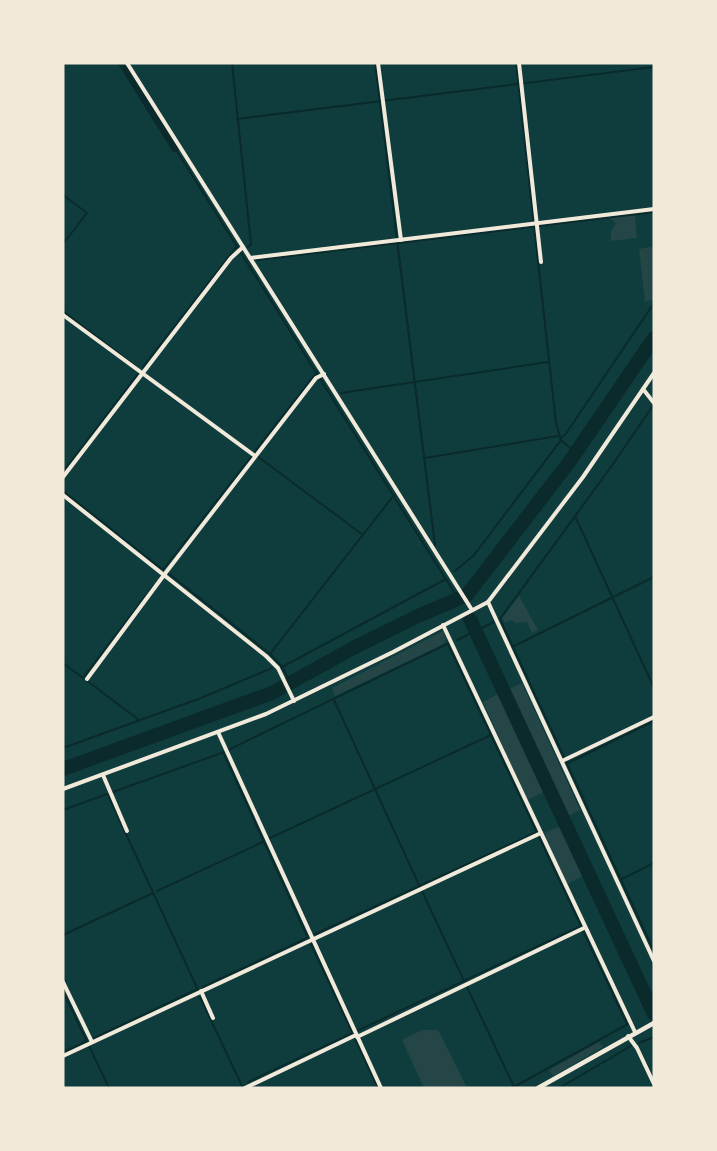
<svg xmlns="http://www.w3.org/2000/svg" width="717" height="1151" font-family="'DM Sans',sans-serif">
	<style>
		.green { fill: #244646 }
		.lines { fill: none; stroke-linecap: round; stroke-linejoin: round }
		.stream { stroke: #0a2a2b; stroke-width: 2 }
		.canal { stroke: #0a2a2b; stroke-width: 8 }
		.river { stroke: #0a2a2b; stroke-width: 14 }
		.minor { stroke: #f1e9da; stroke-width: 4 }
		.tertiary { stroke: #f1e9da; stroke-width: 4.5 }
	</style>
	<rect width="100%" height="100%" fill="#0f3d3e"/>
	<g class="green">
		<path d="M635,215L637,238L611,241V231L616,223L609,218Z"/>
		<path d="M654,246V300L645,301L639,249Z"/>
		<path d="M519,596L538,630L532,633L527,622L515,623L512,620L505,623L502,618Z"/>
		<path d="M443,631L446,639L444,644L335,696L332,688Z"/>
		<path d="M522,683L580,810L565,818L508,690Z"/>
		<path d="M500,693L547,791L527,800L483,702Z"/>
		<path d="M561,826L585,875L567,884L544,833Z"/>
		<path d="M422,1030H438L467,1088H424L402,1040Z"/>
		<path d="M599,1042L603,1047L553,1076L549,1070Z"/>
	</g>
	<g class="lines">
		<g class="stream">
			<path d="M232,63L251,244L248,247"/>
			<path d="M375,63L435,545"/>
			<path d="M516,63L556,423L561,440L576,453"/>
			<path d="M237,119L654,67"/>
			<path d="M175,148L459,600"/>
			<path d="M63,195L87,213L63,244"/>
			<path d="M257,260L654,212"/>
			<path d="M63,311L138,368"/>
			<path d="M143,367L237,246"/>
			<path d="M341,393L548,362"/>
			<path d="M560,438L565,435L654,303"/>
			<path d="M253,454L317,372"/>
			<path d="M257,456L363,535"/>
			<path d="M425,458L558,436"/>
			<path d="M63,472L138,374"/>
			<path d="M63,491L163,570L251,457"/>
			<path d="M575,516L654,688"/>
			<path d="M455,571L474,555L561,440"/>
			<path d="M168,573L270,654L282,667L290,681"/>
			<path d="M500,619L654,951"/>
			<path d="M457,640L500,619L613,464L654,404"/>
			<path d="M448,644L581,926"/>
			<path d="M514,646L654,577"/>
			<path d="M270,654L394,495"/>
			<path d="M63,663L83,678L153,586"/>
			<path d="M282,667L446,579"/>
			<path d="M86,680L139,720"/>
			<path d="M334,700L420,887"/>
			<path d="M63,748L201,698L272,668"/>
			<path d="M228,750L449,643"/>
			<path d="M223,752L308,938"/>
			<path d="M568,763L654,721"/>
			<path d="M108,795L198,990"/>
			<path d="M63,810L224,752"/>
			<path d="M268,839L491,735"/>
			<path d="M622,879L654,863"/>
			<path d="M157,891L263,842"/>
			<path d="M422,891L464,981"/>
			<path d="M583,931L627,1024"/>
			<path d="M63,935L153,893"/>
			<path d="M313,935L537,832"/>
			<path d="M311,944L378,1088"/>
			<path d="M203,987L307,938"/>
			<path d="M467,987L514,1087"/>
			<path d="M63,991L87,1042"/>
			<path d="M200,997L242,1086"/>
			<path d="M94,1038L198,989"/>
			<path d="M639,1043L654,1037"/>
			<path d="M89,1046L109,1088"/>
			<path d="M63,1052L85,1042"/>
			<path d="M248,1082L581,926"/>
			<path d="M512,1088L628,1024"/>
			<path d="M559,1088L631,1046"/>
		</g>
		<path class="canal" d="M122,63L175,148"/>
		<g class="river">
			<path d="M470,619L654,1014"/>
			<path d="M63,769L272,693L353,648L418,616L467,595L570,461L654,338"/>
		</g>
		<g class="minor">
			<path d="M127,63L472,610"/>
			<path d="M378,63L401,240"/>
			<path d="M519,63L541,262"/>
			<path d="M250,258L654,209"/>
			<path d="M63,315L255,456"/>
			<path d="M643,389L654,403"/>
			<path d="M63,477L231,258L243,247"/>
			<path d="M63,495L266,656L278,668L294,701"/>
			<path d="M488,602L654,961"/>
			<path d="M443,625L635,1032"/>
			<path d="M87,679L167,571L316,378L324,374"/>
			<path d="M218,732L381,1088"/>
			<path d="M562,761L654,717"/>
			<path d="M103,775L127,831"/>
			<path d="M63,789L266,714L393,652L488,602L583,477L654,373"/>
			<path d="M63,982L92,1042"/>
			<path d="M201,991L213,1018"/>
			<path d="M628,1036L637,1048L654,1084"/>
			<path d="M357,1037L584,928"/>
			<path d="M63,1056L541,833"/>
			<path d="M245,1088L356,1035"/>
		</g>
		<path class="tertiary" d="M538,1088L654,1023"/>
	</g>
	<rect width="717" height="1151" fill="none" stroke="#f1e9da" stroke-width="129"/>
</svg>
